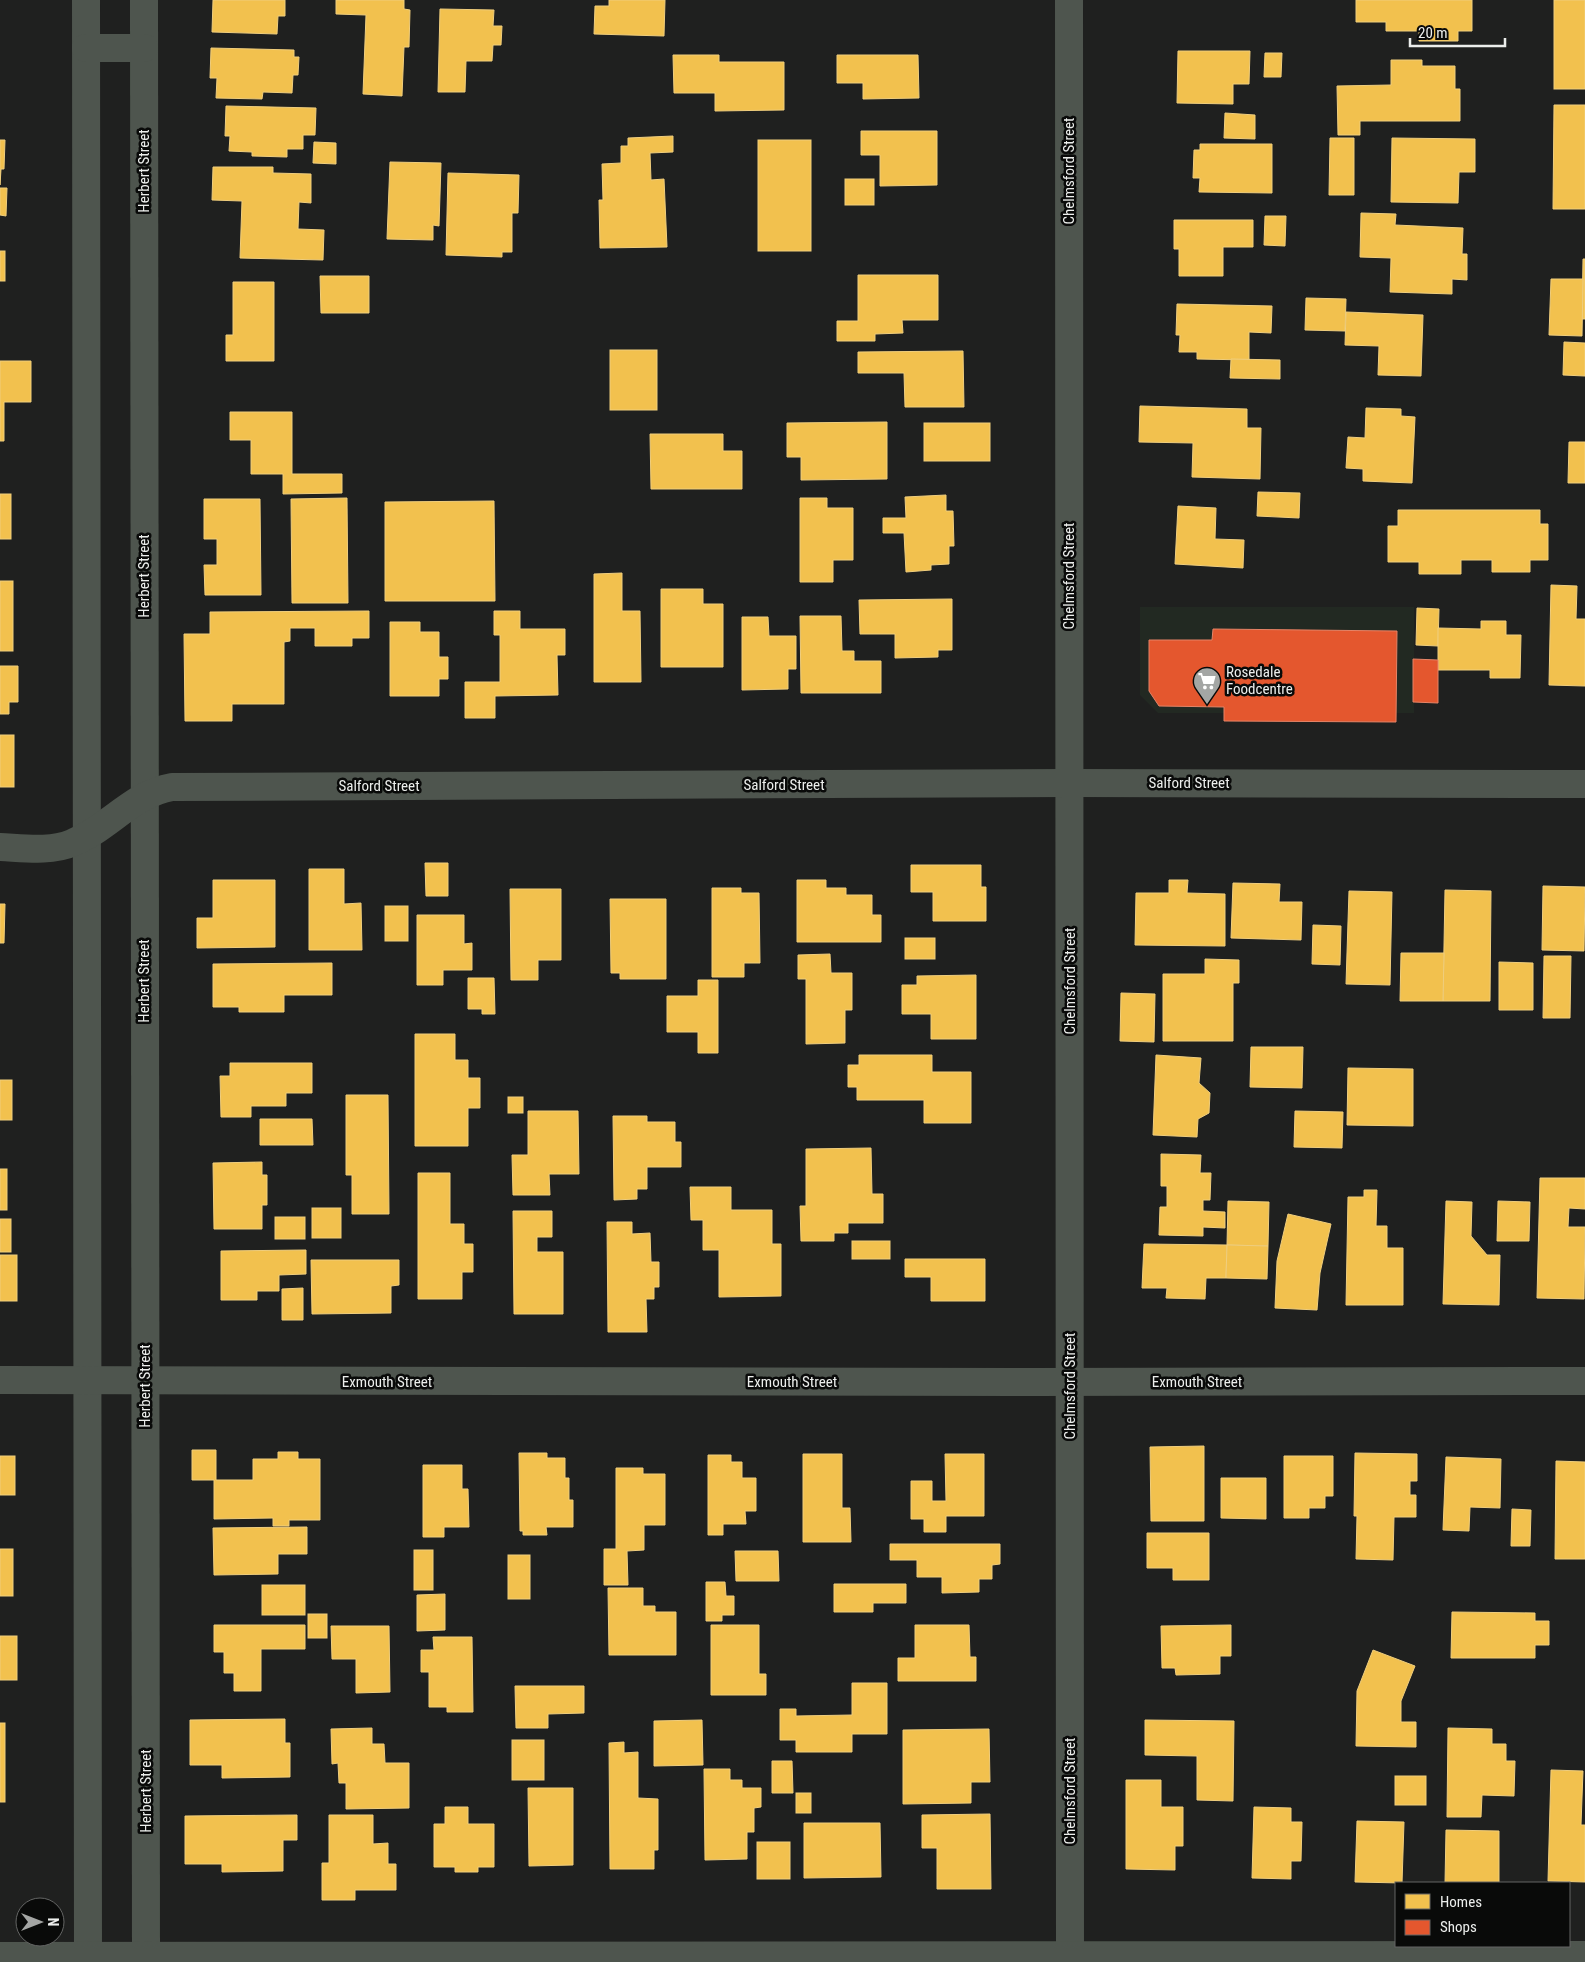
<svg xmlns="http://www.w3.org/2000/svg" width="1585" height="1962" font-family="'Roboto Condensed',sans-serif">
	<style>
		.built { fill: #222922 }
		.homes { fill: #f2c14e; stroke: #f0ce7d }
		.shops { fill: #e4572e; stroke: #e68467 }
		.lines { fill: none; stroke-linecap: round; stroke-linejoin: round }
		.minor { stroke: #4e554e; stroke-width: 28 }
		.labels { text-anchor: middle; stroke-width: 5; stroke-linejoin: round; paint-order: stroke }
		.street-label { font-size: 15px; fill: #eceeec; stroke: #090a09 }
		.poi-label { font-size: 15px; fill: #eceeec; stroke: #090a09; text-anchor: start }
	</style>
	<rect width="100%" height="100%" fill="#1f201f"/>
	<path class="built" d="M1140,607H1414V713H1158L1140,695Z"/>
	<g class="homes">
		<path d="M213,0H285V16H278L277,34L212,32Z"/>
		<path d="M336,0H404V9L410,10L409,47H404L402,96L363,94L366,15L336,14Z"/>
		<path d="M609,0H665L664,36L594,34L595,6H609Z"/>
		<path d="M1356,0H1472V31H1458V41H1419V31H1386V22H1356Z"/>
		<rect x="1554" y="0" width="31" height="89"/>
		<path d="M440,9L494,10L493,26H502L501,45H493L492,61H466L465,92H438Z"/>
		<path d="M211,48L294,50V57H299L298,75H293L292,93L263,92L262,99L216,98L217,78H210Z"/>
		<path d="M1178,51H1250L1249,84H1233V104L1177,103Z"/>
		<path d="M1265,53H1282L1281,77H1264Z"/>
		<path d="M673,55H719V62H784V110L715,111V93H674Z"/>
		<path d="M837,55H918L919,98L863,99V83H837Z"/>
		<path d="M1391,60H1422V66H1455V89H1460V121H1360V135H1338L1337,86L1391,85Z"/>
		<path d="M1554,105H1585V209H1553Z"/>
		<path d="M226,106L316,108L315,135H303V149H287V157L252,156V152L229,151L230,136H225Z"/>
		<path d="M1225,113L1255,115V139L1224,138Z"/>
		<path d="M861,131H937V185L880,186V155H861Z"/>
		<path d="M673,136V152L650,153L651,180L664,179L667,247L600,248L599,200H603L602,164L621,163V146H628V138Z"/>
		<path d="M1330,138H1354V195H1329Z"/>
		<path d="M1392,138L1475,139V172H1459L1458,203L1391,202Z"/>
		<path d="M0,140H5L4,169H1L0,185Z"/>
		<rect x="758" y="140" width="53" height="111"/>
		<path d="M314,142L336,143V164L313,163Z"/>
		<path d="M1200,144H1272V193L1199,192L1200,178H1193L1194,150H1200Z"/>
		<path d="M390,162L441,163L439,226L433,225V240L387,239Z"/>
		<path d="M213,167H273V173L311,174V203L299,202L298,229L324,230L323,260L240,258L242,201L212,200Z"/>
		<path d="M448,173L519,175L518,213H512V252H502V257L446,255Z"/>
		<rect x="845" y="179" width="29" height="26"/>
		<path d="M0,188H7L6,216L0,215Z"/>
		<path d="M1361,213L1396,214L1395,225L1463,228L1462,254H1467V280L1452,279V294L1390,292L1391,258L1360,257Z"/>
		<path d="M1265,216H1286L1285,246L1264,245Z"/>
		<path d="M1174,220H1253V247H1223V276H1179V249H1174Z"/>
		<rect x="0" y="251" width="5" height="30"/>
		<path d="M1583,259H1585V319H1582Z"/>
		<path d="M858,275H938V320H902L903,333L875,334V341H837V321H858Z"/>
		<path d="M320,276H369V313H321Z"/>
		<path d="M1551,279H1583L1582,336L1549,335Z"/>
		<path d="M233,282H274V361H226V335H233Z"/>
		<path d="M1306,298L1346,299L1345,331L1305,330Z"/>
		<path d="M1177,304L1272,306L1271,333L1249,332V360L1197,359V352H1179L1180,335H1176Z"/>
		<path d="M1346,312L1423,315L1421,376L1378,375L1379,346L1345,345Z"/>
		<path d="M1564,342L1585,343V376L1563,375Z"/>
		<rect x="610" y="350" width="47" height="60"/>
		<path d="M963,351L964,407H905L904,373H858V352Z"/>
		<path d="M1231,359L1280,360V379L1230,378Z"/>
		<path d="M0,361H31V402H4V441H0Z"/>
		<path d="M1140,406L1247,409V428H1261L1260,479L1192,477L1193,443L1139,442Z"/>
		<path d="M1366,408L1401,409V416L1415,417L1412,483L1363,481V469L1346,468L1348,437L1365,438Z"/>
		<path d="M230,412H292V474H342V493L283,494V474H251V440H230Z"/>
		<path d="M887,422V479L801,480V457H787V423Z"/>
		<rect x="924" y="423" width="66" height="38"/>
		<path d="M650,434H723V451H742V489H651Z"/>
		<path d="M1569,442H1585V483H1568Z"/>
		<path d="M1258,492L1300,493L1299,518L1257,516Z"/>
		<rect x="0" y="494" width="11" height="45"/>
		<path d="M946,495V511H953L954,546H949V564L931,565V570L906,572L904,533H883V518H906L905,497Z"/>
		<path d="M347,498L348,603H292L291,499Z"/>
		<path d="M800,498H827V508H853V560H833V582H800Z"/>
		<path d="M204,499H260L261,595H205L204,565H217V539H204Z"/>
		<path d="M494,501L495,601H385V502Z"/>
		<path d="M1178,506L1216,508L1215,539L1244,540L1243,568L1175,564Z"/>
		<path d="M1398,510H1540V524H1548V560H1530V572H1492V560H1461V574H1419V562H1388V526H1398Z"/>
		<path d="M622,573V611H640L641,682H594V574Z"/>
		<rect x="0" y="581" width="13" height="70"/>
		<path d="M1551,585L1577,586L1576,619H1585V686L1549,685Z"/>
		<path d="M661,589H703V604H723V667H661Z"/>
		<path d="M952,599V650H938V657L895,658V634H860L859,600Z"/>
		<path d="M1417,608L1439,609L1438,646L1416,645Z"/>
		<path d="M369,611V638H352V646H315V628H290V641L284,642V704H232V721H185L184,634H210V612Z"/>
		<path d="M494,611H520V629H565V655H557L558,695L495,696V718H465V682H500V635H494Z"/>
		<path d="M800,616H841L842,651H854V661H881V693H801Z"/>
		<path d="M742,617H768L769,636H796V669H788V689L742,690Z"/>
		<path d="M1481,621H1506V635H1521L1520,678H1490V670H1438V628L1481,629Z"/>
		<path d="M390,622H420V632H439V657H448V679H439V696H390Z"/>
		<path d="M0,666H18V702H9V714H0Z"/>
		<rect x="0" y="735" width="14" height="52"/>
		<path d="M425,863H448V896H426Z"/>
		<path d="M911,865H981V887H986V921H933V892H911Z"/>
		<path d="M309,869H344V904L361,903L362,950H309Z"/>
		<path d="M213,880H275V947L197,948V918H213Z"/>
		<path d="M797,880H826V888H846V895H872V915H881V942H797Z"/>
		<path d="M1169,880H1188L1187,893L1225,894V946L1135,945L1136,893H1169Z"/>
		<path d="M1233,883L1280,884L1279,902H1302L1301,940L1231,938Z"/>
		<path d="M1543,886L1585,887L1584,951L1542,950Z"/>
		<path d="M712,888H741V893H759L760,963H744V977H712Z"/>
		<path d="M510,889H561V960H538V980H511Z"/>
		<path d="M1445,890L1491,891L1490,1001H1443Z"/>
		<path d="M1349,891L1392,892L1390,985L1346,984Z"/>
		<path d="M610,899H666V979H620V973H611Z"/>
		<path d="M0,904H5L4,943H0Z"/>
		<rect x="385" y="906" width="23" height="35"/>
		<path d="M417,915H464V944L472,943V970H443V985H417Z"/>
		<path d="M1313,925L1341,926L1340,965L1312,964Z"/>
		<rect x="905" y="938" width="30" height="21"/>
		<path d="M1401,953H1444L1443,1001H1400Z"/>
		<path d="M830,954L831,973H852V1010H845V1043L806,1044V979H798V955Z"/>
		<path d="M1544,956H1571L1570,1018H1543Z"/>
		<path d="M1205,959L1239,960V983H1233V1041H1163V974H1205Z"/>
		<path d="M1499,962L1533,963V1010H1499Z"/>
		<path d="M332,963V995H284V1012H239V1007H213V964Z"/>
		<path d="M976,975V1039H931V1014H902V985H917V976Z"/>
		<path d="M468,978H494L495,1014H482V1009H468Z"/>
		<path d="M698,980H718V1053H698V1032H667V996H698Z"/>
		<path d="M1121,993L1155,994L1154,1042L1120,1041Z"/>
		<path d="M415,1034H455V1060H468V1078H480V1108H468V1146H415Z"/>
		<path d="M1251,1047H1303L1302,1088L1250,1087Z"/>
		<path d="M859,1055H932V1072H971V1123H924V1100H857V1087H848V1065H859Z"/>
		<path d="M1156,1055L1201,1058L1199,1083L1210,1093L1209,1113L1198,1119L1197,1137L1153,1135Z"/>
		<path d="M230,1063H312V1093H286V1106H251V1117H221L220,1076H230Z"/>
		<path d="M1348,1068L1413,1069V1126L1347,1125Z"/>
		<rect x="0" y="1080" width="12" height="40"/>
		<path d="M346,1095H388L389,1214H352V1175H346Z"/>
		<rect x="508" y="1097" width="15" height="16"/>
		<path d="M528,1111H578L579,1174H549L550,1195H513L512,1155H528Z"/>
		<path d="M1295,1111L1343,1112L1342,1148L1294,1147Z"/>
		<path d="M613,1116H647V1122H675V1142H681V1167H647V1189H637V1199L614,1200Z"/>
		<path d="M260,1119H312L313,1145H260Z"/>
		<path d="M871,1148L872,1194H883V1223H848V1233H834V1241H801L800,1206H806V1149Z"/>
		<path d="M1161,1154L1201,1155L1200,1173H1211L1210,1200H1203V1211L1225,1212V1228L1203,1227V1236L1159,1235L1160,1207H1167V1186H1161Z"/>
		<path d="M262,1162V1175H267V1205H262V1229H214L213,1163Z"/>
		<rect x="0" y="1169" width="7" height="41"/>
		<path d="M418,1173H450V1224H464V1244H473V1272H462V1299H418Z"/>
		<path d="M1540,1178H1585V1209L1569,1208L1568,1227H1585L1584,1299L1537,1298Z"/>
		<path d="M690,1187H731V1210H772V1244H781V1296L719,1297V1250H703V1220H691Z"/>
		<path d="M1364,1190H1377L1376,1226H1387V1248H1403V1305H1346L1348,1197H1364Z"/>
		<path d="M1228,1201L1269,1202L1268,1246L1227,1245Z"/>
		<path d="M1446,1201L1472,1202L1471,1236L1487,1255H1500L1499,1305L1443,1304Z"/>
		<path d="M1498,1201L1530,1202L1529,1241H1497Z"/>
		<rect x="312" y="1208" width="29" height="30"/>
		<path d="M513,1211H552V1237H537V1252H563V1314H514Z"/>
		<path d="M1288,1214L1331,1224L1320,1273L1317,1310L1275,1308L1277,1261Z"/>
		<rect x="275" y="1217" width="30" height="22"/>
		<rect x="0" y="1219" width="11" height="33"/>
		<path d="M607,1222H632V1234L650,1233L651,1262H659V1287H654V1299H646L647,1332H608Z"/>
		<rect x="852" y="1241" width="38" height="18"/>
		<path d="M1144,1244L1227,1245L1226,1278H1206L1205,1299L1166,1298L1167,1288H1142Z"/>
		<path d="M1227,1245L1268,1246L1267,1279L1226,1278Z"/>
		<path d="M306,1250V1274L279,1275V1291H257V1300H221V1251Z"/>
		<rect x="0" y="1255" width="17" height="46"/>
		<path d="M905,1259H985V1301H931V1277H905Z"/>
		<path d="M311,1260H399V1285L391,1286V1313L312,1314Z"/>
		<path d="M303,1288V1320H282V1289Z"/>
		<path d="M1204,1446V1521H1151L1150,1447Z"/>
		<path d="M192,1450H216V1480H253V1459H278V1452H298V1459H320V1520H289V1526H273V1518L214,1519V1480H192Z"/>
		<path d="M519,1453H547V1458H565V1478H569V1500H573V1527H546L547,1535H523V1531H520Z"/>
		<path d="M1355,1453L1417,1454V1481H1410V1495H1416V1517H1394L1393,1560L1356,1559L1357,1516H1354Z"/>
		<path d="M803,1454H842V1508H850L851,1542H803Z"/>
		<path d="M945,1454H984V1516H946V1532H924V1519H911V1481H932V1501H946Z"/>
		<path d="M708,1455H731V1462H742V1478H756V1511H745L746,1524H723V1535H708Z"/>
		<rect x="0" y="1456" width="15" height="39"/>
		<path d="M1284,1456H1333V1496H1325V1508H1309V1518H1284Z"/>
		<path d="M1446,1457L1501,1459L1500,1508L1470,1507L1469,1531L1443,1530Z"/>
		<path d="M1556,1461L1585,1462V1559H1555Z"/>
		<path d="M423,1465H462V1489H468L469,1527H444V1537H423Z"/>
		<path d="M616,1468H643V1474H665V1525H644V1550L627,1551L628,1585H604V1549H616Z"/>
		<path d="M1221,1478H1266V1519L1221,1518Z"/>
		<path d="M1512,1509L1531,1510L1530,1546H1511Z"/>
		<path d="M307,1527V1554H278V1574L214,1575L213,1528Z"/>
		<path d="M1147,1533H1209V1580H1173V1568H1147Z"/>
		<path d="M890,1544H1000V1564L992,1565V1579H979V1592L942,1593V1577H917V1560H890Z"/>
		<rect x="0" y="1549" width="13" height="47"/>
		<rect x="414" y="1550" width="19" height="40"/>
		<path d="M735,1551H778L779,1581H736Z"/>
		<rect x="508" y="1555" width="22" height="44"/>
		<path d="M706,1582H725L726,1596H734V1615H722V1621H706Z"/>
		<path d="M834,1584H906V1603H873V1612H834Z"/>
		<rect x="262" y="1585" width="43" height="30"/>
		<path d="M608,1588H643V1606H655V1612H676V1655H609Z"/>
		<path d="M445,1594V1630L417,1631V1595Z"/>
		<path d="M1452,1612L1535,1613V1621H1549V1645H1535V1658H1451Z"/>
		<rect x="308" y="1614" width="19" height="24"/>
		<path d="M214,1625H305V1649H261V1691H234V1673H224V1652H214Z"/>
		<path d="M711,1625H759V1674H766V1695H711Z"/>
		<path d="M915,1625H969L970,1657H976V1681H898V1658H915Z"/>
		<path d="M1231,1625V1656H1220V1674L1176,1675L1175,1668H1162L1161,1626Z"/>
		<path d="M331,1626H389L390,1692L356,1693V1659H332Z"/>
		<rect x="0" y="1636" width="17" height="44"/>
		<path d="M433,1637H472L473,1712H447V1707H429V1672H421V1650H434Z"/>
		<path d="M1373,1650L1415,1666L1401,1701V1722H1416V1747L1356,1746L1357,1691Z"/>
		<path d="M852,1683H887V1734H852V1752H796V1740H780V1709H796V1716L852,1715Z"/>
		<path d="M515,1686H584V1713L548,1714V1728H516Z"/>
		<path d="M285,1719V1743H290V1777L222,1778V1765H190V1720Z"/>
		<path d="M702,1720L703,1765L654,1766V1721Z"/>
		<path d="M1145,1720L1234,1721L1233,1801L1197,1800V1756L1145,1755Z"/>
		<rect x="0" y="1723" width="5" height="79"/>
		<path d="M372,1728V1744H384L385,1763H409V1808L346,1809V1783H339L338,1763L332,1764L331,1729Z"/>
		<path d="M1448,1728L1492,1729V1744H1506V1761H1515L1514,1796L1482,1795L1481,1817H1447Z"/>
		<path d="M989,1729L990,1782H971V1803L903,1804V1730Z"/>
		<rect x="512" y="1740" width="32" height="40"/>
		<path d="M624,1742V1753L638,1752V1798L658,1799V1850H654V1869H610L609,1743Z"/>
		<path d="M772,1761H792L793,1793H772Z"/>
		<path d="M704,1769H730V1780H742V1788H761V1807L754,1808V1832H747V1859L705,1860Z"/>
		<path d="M1551,1770L1583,1771L1581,1825H1585V1882L1548,1881Z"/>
		<rect x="1395" y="1776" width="31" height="29"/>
		<path d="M1126,1780H1161V1807H1183V1846H1175V1870L1126,1869Z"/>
		<path d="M528,1788H573V1865L529,1866Z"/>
		<rect x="796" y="1793" width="15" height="20"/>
		<path d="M445,1807H468V1824H494V1867H478V1872H455V1867H434V1824H445Z"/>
		<path d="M1254,1807L1291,1808V1822H1302L1301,1861H1291V1879L1252,1878Z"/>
		<path d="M990,1814L991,1889H937V1848H922V1815Z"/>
		<path d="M297,1815V1840H283V1871L222,1872V1864H185V1816Z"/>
		<path d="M329,1815H373V1844L388,1843V1864H396V1890H355V1900H322V1863H329Z"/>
		<path d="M1357,1821L1404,1822L1402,1883L1355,1882Z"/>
		<path d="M804,1823H880L881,1877L804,1878Z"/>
		<path d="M1446,1830L1499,1831V1883H1445Z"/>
		<rect x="757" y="1842" width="33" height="37"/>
	</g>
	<g class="shops">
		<path d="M1213,629L1397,631L1396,722L1224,721V707L1159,706L1149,691V640H1212Z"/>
		<path d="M1413,659L1438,660V703L1413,702Z"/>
	</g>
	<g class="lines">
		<g class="minor">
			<path d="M86,0L88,1962"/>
			<path d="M144,0L146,1962"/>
			<path d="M1069,0L1070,1962"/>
			<path d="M86,48H144"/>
			<path d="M0,847C23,848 51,852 72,843C108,829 132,794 172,787L1069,783L1585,784"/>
			<path d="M0,1380L1032,1382L1585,1381"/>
			<path d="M0,1956L1585,1955"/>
		</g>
	</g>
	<defs>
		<g id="supermarket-pin" transform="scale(1.4375)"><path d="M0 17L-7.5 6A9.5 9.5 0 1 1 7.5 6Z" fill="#a4a6a4" stroke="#090a09"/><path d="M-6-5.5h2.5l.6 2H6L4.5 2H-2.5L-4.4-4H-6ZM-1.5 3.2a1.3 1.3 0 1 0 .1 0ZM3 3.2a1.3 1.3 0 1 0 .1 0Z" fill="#fff"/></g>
	</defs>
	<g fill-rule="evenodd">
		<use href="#supermarket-pin" x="1207" y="681"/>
	</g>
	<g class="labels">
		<g class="street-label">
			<text transform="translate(144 171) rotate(-90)" y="5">Herbert Street</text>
			<text transform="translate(1069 171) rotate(-90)" y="5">Chelmsford Street</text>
			<text transform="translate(144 576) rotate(-90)" y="5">Herbert Street</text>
			<text transform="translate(1069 576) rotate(-90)" y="5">Chelmsford Street</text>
			<text x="1189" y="788">Salford Street</text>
			<text x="784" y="790">Salford Street</text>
			<text x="379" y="791">Salford Street</text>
			<text transform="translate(144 981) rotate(-90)" y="5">Herbert Street</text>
			<text transform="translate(1070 981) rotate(-90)" y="5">Chelmsford Street</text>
			<text x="387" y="1387">Exmouth Street</text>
			<text x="792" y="1387">Exmouth Street</text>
			<text x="1197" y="1387">Exmouth Street</text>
			<text transform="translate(145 1386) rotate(-90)" y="5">Herbert Street</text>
			<text transform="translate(1070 1386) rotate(-90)" y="5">Chelmsford Street</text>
			<text transform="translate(146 1791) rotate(-90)" y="5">Herbert Street</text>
			<text transform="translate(1070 1791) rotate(-90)" y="5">Chelmsford Street</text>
		</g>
		<g class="poi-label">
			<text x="1226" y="677">Rosedale<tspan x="1226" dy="17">Foodcentre</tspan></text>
		</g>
	</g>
	<rect x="1395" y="1882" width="175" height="65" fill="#090a09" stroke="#646564"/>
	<rect x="1405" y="1894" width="25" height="15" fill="#f2c14e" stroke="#646564"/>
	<text x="1440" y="1907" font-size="15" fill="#eceeec">Homes</text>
	<rect x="1405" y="1920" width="25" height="15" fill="#e4572e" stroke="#646564"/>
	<text x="1440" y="1932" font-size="15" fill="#eceeec">Shops</text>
	<g transform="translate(40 1922) rotate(90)"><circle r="24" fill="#090a09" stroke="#646564"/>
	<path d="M0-4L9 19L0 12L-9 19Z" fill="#a4a6a4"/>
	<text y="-8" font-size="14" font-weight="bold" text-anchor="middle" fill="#eceeec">N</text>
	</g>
	<path d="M1410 38v8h95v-8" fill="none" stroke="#eceeec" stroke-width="2.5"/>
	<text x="1418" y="38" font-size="15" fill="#eceeec" stroke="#090a09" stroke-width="4" paint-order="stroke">20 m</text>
</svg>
